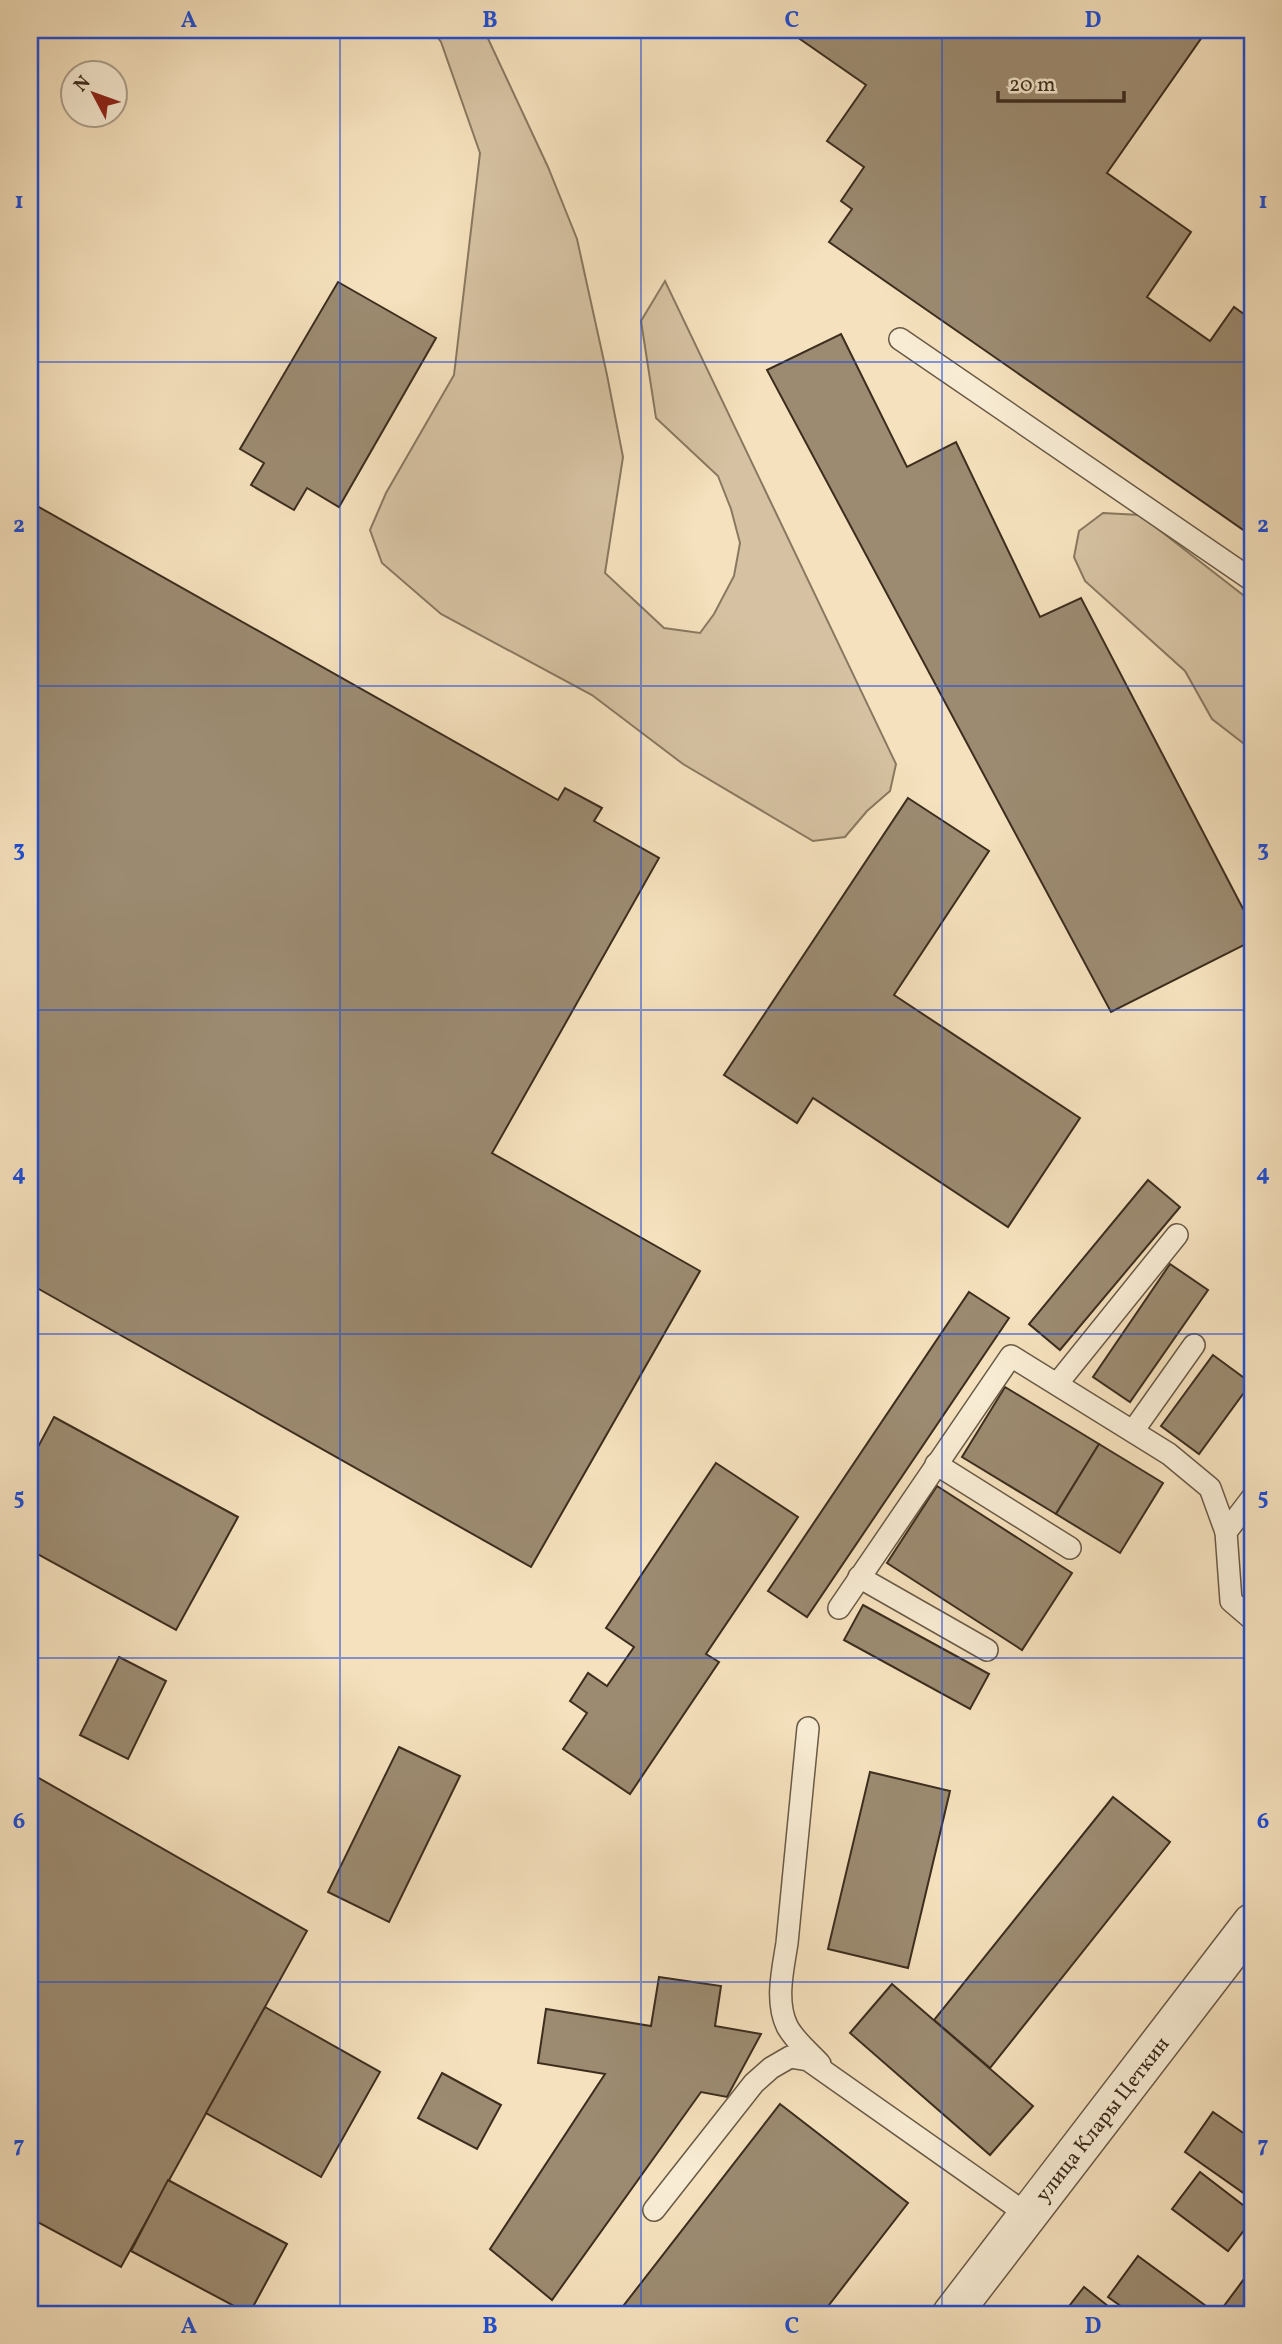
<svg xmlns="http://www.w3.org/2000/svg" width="1282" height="2344" font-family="Vollkorn,serif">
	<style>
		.green { fill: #d6c2a2; stroke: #897860; stroke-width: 2 }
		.building { fill: #9c8b71; stroke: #3c2d1e; stroke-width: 2 }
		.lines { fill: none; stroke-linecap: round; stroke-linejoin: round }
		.lane-casing { stroke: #6a5a46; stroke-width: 24 }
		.street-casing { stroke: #6a5a46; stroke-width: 41 }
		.lane { stroke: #f8ecd4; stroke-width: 21 }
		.street { stroke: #f8ecd4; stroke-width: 38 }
		.rail-casing { stroke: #3c2d1e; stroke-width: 8 }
		.rail { stroke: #f8ecd4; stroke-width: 5; stroke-dasharray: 16; stroke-linecap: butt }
		.grid { fill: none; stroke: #1d4ed8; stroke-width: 2; stroke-opacity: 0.55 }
		.labels { text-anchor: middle; stroke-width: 5; stroke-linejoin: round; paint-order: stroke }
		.street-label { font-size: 21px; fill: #3c2d1e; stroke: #f8ecd4 }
		.neatline { fill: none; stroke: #1d4ed8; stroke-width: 2.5 }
		.grid-label { font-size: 23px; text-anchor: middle; font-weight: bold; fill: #1d4ed8 }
	</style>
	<rect width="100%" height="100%" fill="#f5e1bd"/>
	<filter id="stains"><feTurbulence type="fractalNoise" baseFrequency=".00286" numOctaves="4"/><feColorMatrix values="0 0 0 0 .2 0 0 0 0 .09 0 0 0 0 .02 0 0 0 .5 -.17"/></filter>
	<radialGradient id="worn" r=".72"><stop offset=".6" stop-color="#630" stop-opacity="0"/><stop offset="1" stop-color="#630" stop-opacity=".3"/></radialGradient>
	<g class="green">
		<path d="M432,30H484L548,167L577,239L607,375L623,457L605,573L664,628L700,633L714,614L734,576L740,543L731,509L718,476L656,418L641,321L665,281L896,764L890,791L867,811L845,837L813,841L683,764L592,695L441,614L382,563L370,530L386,493L454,375L480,153L441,42Z"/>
		<path d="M1103,513L1140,515L1252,602V750L1212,719L1185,671L1085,581L1074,557L1079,531Z"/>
	</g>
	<g class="building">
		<path d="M787,30H1207L1107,173L1191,232L1147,297L1210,341L1234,307L1252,320V536L829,242L852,209L841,201L864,167L827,141L866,85Z"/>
		<path d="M338,282L436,338L339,507L307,488L294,510L251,485L264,463L240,449Z"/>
		<path d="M841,334L907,467L956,442L1040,617L1081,598L1252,926V941L1111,1012L767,370Z"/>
		<path d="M30,502L558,800L565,788L602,808L594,821L659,858L492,1153L700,1271L531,1567L30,1284Z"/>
		<path d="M908,798L989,851L894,995L1080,1118L1008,1227L813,1098L797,1123L724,1075Z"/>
		<path d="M1148,1180L1180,1207L1060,1350L1029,1324Z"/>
		<path d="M1170,1264L1208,1290L1130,1402L1093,1377Z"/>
		<path d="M969,1292L1009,1318L807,1617L768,1591Z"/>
		<path d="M1213,1355L1251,1383L1199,1454L1161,1426Z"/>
		<path d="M1005,1387L1099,1444L1056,1514L962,1457Z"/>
		<path d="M54,1417L238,1517L176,1630L30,1550V1462Z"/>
		<path d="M1099,1444L1163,1483L1120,1553L1056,1514Z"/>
		<path d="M716,1463L798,1517L706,1654L719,1662L630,1794L563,1749L587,1713L570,1701L588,1673L607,1686L634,1647L606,1628Z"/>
		<path d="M937,1486L1072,1573L1022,1650L887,1563Z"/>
		<path d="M863,1605L989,1674L970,1709L844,1640Z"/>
		<path d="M119,1657L166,1681L128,1759L80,1735Z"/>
		<path d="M399,1747L460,1776L389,1922L328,1892Z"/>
		<path d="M870,1772L950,1791L908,1968L828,1949Z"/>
		<path d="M30,1773L307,1931L121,2267L30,2218Z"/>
		<path d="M1113,1797L1170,1842L990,2068L934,2020Z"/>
		<path d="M659,1977L721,1986L715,2026L761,2034L727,2097L701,2092L552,2300L490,2249L605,2074L538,2063L546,2009L651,2026Z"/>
		<path d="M892,1984L1033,2106L990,2155L850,2033Z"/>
		<path d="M265,2007L380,2072L321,2177L206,2113Z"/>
		<path d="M442,2073L501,2105L477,2149L418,2118Z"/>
		<path d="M780,2104L908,2203L822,2314H617Z"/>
		<path d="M1213,2112L1252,2139V2199L1185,2152Z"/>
		<path d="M1200,2172L1252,2212V2220L1228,2251L1172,2209Z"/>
		<path d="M168,2180L287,2244L249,2314L131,2251Z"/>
		<path d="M1138,2256L1217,2314H1218H1132L1108,2297Z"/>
		<path d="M1244,2279L1252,2285V2314H1218Z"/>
		<path d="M1084,2287L1118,2314H1063Z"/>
	</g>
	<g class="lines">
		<g class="lane-casing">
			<g id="lane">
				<path d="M900,339L1252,580"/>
				<path d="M1057,1384L1177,1235"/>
				<path d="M1133,1431L1194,1345"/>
				<path d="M936,1464L1070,1548"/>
				<path d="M1252,1498L1226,1532L1231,1601L1252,1619"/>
				<path d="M859,1577L987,1650"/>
				<path d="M839,1608L1011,1356L1169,1454L1210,1488L1226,1532"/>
				<path d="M808,1728L787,1943C783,1969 775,2001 787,2026C794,2040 810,2053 820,2064"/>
				<path d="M654,2210L754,2083L771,2068L790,2057L808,2060L1028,2215"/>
			</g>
		</g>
		<g class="street-casing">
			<path id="street" d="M952,2314L1252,1923"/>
		</g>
		<use href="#lane" class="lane"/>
		<use href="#street" class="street"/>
		<g class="rail-casing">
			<path id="rail" d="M571,30L572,32"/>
		</g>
		<use href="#rail" class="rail"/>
	</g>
	<path class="grid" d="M340,30V2314M641,30V2314M942,30V2314M30,362H1252M30,686H1252M30,1010H1252M30,1334H1252M30,1658H1252M30,1982H1252"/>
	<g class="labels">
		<g class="street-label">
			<text transform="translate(1102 2119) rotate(-52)" y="7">улица Клары Цеткин</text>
		</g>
	</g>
	<rect width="1282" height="2344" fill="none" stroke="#f5e1bd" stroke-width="77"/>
	<g transform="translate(94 94) rotate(311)"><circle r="33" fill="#f8ecd4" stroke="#ada08b" stroke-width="2"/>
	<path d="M0-5L12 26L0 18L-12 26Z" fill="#8f2418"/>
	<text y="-10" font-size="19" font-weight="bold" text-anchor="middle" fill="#3c2d1e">N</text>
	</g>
	<path d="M998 91v10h126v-10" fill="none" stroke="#3c2d1e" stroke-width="3.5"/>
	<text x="1009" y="91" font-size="21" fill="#3c2d1e" stroke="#f8ecd4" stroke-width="5" paint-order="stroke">20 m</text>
	<rect x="38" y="38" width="1206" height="2268" class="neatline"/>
	<g class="grid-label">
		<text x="189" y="27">A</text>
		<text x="490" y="27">B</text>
		<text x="792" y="27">C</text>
		<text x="1093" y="27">D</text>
		<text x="19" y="208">1</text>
		<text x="1263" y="208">1</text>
		<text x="19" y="532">2</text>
		<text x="1263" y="532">2</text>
		<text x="19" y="856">3</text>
		<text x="1263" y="856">3</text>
		<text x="19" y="1180">4</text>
		<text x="1263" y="1180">4</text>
		<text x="19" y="1504">5</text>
		<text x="1263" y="1504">5</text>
		<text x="19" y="1828">6</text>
		<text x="1263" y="1828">6</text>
		<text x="19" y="2152">7</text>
		<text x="1263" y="2152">7</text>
		<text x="189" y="2333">A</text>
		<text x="490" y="2333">B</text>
		<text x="792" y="2333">C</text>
		<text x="1093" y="2333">D</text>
	</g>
	<rect width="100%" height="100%" filter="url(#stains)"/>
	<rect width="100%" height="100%" fill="url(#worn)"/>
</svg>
